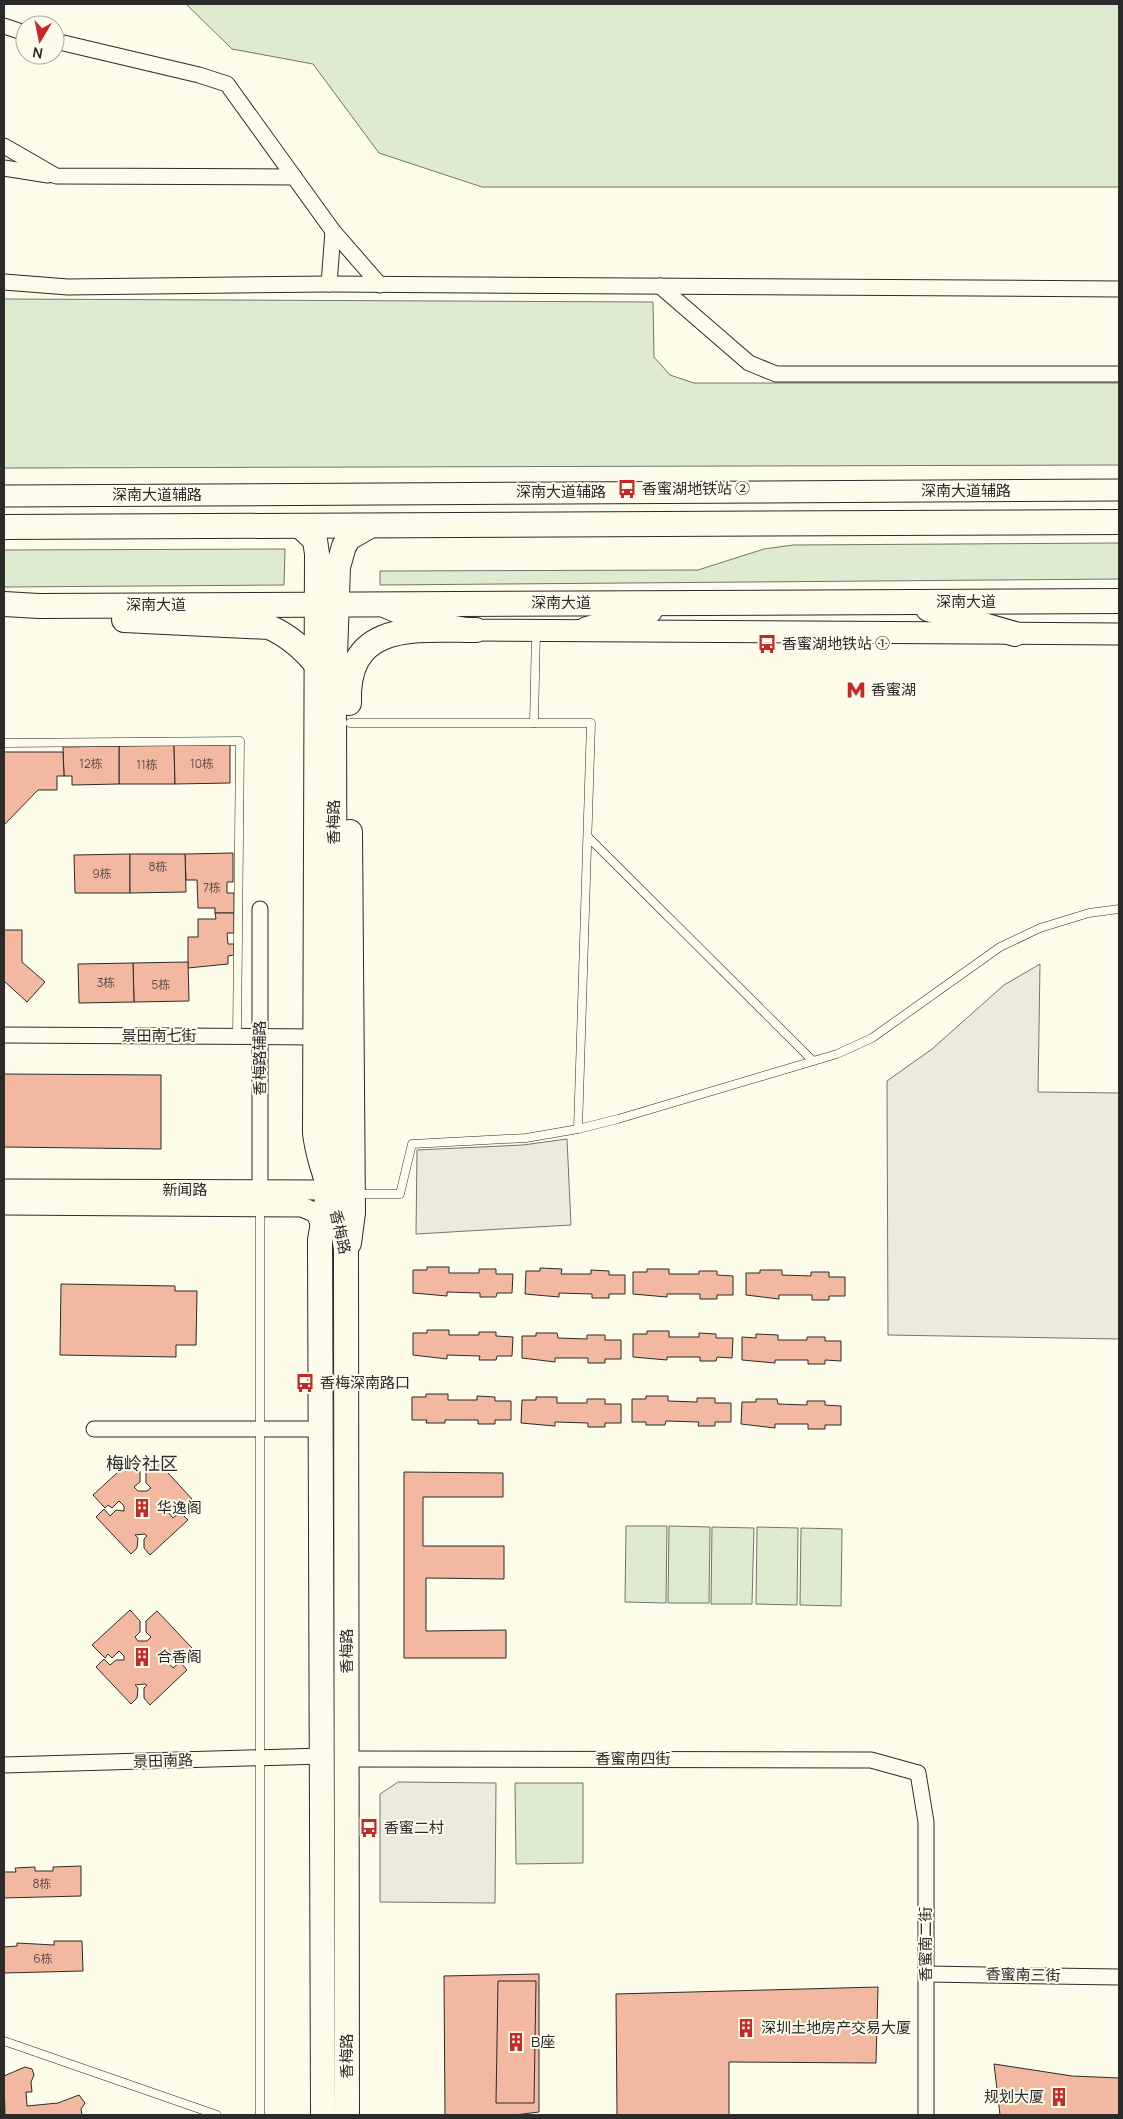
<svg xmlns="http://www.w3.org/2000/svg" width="1123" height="2119" font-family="Manrope,'Noto Sans SC',sans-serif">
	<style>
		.green { fill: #deebd1; stroke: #74746e }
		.parking { fill: #eceadb; stroke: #74746e }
		.building { fill: #f2b8a0; stroke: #2b2b2b }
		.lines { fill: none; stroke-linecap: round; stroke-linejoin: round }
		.service-casing { stroke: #2b2b2b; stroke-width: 9 }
		.minor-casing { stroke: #2b2b2b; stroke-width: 17 }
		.tertiary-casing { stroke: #2b2b2b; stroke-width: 21 }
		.secondary-casing { stroke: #2b2b2b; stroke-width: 23 }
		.primary-casing { stroke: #2b2b2b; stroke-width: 26 }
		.service { stroke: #fdfbea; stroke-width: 8 }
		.minor { stroke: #fdfbea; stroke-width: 15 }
		.tertiary { stroke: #fdfbea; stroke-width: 19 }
		.secondary { stroke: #fdfbea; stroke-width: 21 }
		.primary { stroke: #fdfbea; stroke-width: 24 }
		.labels { text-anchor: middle; stroke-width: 4; stroke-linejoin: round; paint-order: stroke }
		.number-label { font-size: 12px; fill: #5d4e48 }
		.poi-label { font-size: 15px; fill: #2b2b2b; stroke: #fdfbea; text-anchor: start }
		.street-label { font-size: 15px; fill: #2b2b2b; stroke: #fdfbea }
		.quarter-label { font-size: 18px; fill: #2b2b2b; stroke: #fdfbea }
	</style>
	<rect width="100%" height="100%" fill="#fdfbea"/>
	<g class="green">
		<path d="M186,4H1119V187H482L379,153L313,64L232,49Z"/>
		<path d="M4,299L653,302L654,357L670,375L694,383H1119V465L4,468Z"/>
		<path d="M1119,543V579L380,585V571L698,570L764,549L793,545Z"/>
		<path d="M285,549L284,585L4,587V550Z"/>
		<path d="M626,1526H667L666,1603L625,1602Z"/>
		<path d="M669,1526L710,1527L709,1603H668Z"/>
		<path d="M712,1527L754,1528L752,1604H711Z"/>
		<path d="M757,1527L798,1528L797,1605L756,1604Z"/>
		<path d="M801,1528L842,1529L841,1606L800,1605Z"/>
		<path d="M515,1783H583V1863L516,1864Z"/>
	</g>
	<g class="parking">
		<path d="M1040,964L1038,1092L1119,1093V1339L888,1335L887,1081L932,1049L1004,985Z"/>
		<path d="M567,1139L571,1225L416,1234L417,1150L523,1145Z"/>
		<path d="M398,1782L496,1783L495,1903L380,1902V1794Z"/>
	</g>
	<g class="building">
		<path d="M174,745L175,784H119V746Z"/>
		<path d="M174,745H230V783L175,784Z"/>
		<path d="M119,746V784L72,785V776H64L63,747Z"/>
		<path d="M4,752H63L64,776H57V790H38L4,825Z"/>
		<path d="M233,853V882H227V893H234V913H215V908H198L197,880H186L185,854Z"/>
		<path d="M130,854V893H75L74,855Z"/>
		<path d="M130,854H185L186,892L130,893Z"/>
		<path d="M215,913H234V933H227L228,944H234V955L228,956V964L188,968V937H198V919H216Z"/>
		<path d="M4,930H22V962L45,982L27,1002L4,981Z"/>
		<path d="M188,962L189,1001L134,1002L133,963Z"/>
		<path d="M133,963L134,1002L79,1003L78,964Z"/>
		<path d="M4,1074L161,1075V1149L4,1147Z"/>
		<path d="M427,1267H449V1273H479V1269H496V1274H513L512,1293H497L496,1297H480V1293L447,1292V1296L413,1293V1270H427Z"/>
		<path d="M540,1268L562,1269L561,1274H591V1270L609,1271V1275H625V1294H609V1298H592V1294L559,1293V1297L525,1294L526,1271H540Z"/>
		<path d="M647,1269H669V1274H699V1271H717V1275L733,1276V1295H717V1299H700V1294H667V1297L633,1294V1272H647Z"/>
		<path d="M760,1270H782V1275L811,1276V1272H829V1277H845V1296H829V1300H812V1295H779V1299L746,1295V1273H760Z"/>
		<path d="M61,1284L175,1286V1291H197L196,1345H176V1357L60,1355Z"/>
		<path d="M427,1330H449V1335H479V1332H496V1336L513,1337L512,1356H497L496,1360H479L480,1356L447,1355V1359L413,1355V1333H427Z"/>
		<path d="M647,1331H669V1337H699V1333L716,1334V1338H733L732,1358L717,1357L716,1361H700V1357H667V1360L633,1357V1334H647Z"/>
		<path d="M536,1333H557L558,1338L587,1339V1335H605V1340H621V1359H605V1363H588V1358H555V1362L522,1358V1336H536Z"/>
		<path d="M756,1334L778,1335V1340H807V1337H825V1341H841V1361L825,1360V1364H808V1360H775V1363L742,1360V1337L756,1338Z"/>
		<path d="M426,1394H448V1400H477V1396L495,1397V1401H511V1420H495V1424H478V1420H445V1423H426L427,1420H412V1397H426Z"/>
		<path d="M646,1396H668V1401L697,1402V1398H715V1403H731V1422H715V1426H698L699,1422L666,1421L665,1425H646V1422H632V1399H646Z"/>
		<path d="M536,1397H557V1403H587V1399H605V1404H621V1423H605V1427H588V1423L555,1422V1426L521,1423L522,1400H536Z"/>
		<path d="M756,1399H777L778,1404L807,1405V1401H825V1405L841,1406V1425H825V1429H808V1424H775V1428L741,1424L742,1402H756Z"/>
		<path d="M130,1461L140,1471V1482L134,1487L138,1491H147L151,1488L146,1483V1472L157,1461L192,1499L179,1511L176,1507L172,1510L165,1503L160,1508V1512H168L173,1518L180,1512L188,1520L150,1555L144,1548V1539L147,1536L145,1534L135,1535L138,1538L137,1548L131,1554L96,1517L104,1509L110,1516L116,1510L124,1511V1506L119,1501L112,1508L108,1505L105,1508L93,1495Z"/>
		<path d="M404,1472L503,1473V1497H423V1546H504V1579L426,1578V1631L506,1630V1658H404Z"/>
		<path d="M130,1610L140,1621V1632L135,1637L138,1641H147L151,1637L146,1632V1621L157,1611L192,1648L179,1660L176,1657L172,1660L165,1652L160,1657V1662H168L173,1668L180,1662L187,1670L150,1705L144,1698V1688L147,1685L145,1684L135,1685L138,1688L137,1698L131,1704L96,1667L104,1659L110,1665L116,1660H124V1656L119,1651L112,1658L108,1654L105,1658L92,1645Z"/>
		<path d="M81,1866V1896L4,1898V1872H16L15,1868L35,1867V1871H53V1867Z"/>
		<path d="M54,1941H82L83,1971L4,1973V1947L17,1946V1943L54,1945Z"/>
		<path d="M539,1974V2112L515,2115H445L444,1976Z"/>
		<path d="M498,1981H536L534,2103H496Z"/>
		<path d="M878,1987L876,2063L729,2062V2115H617L616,1994Z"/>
		<path d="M994,2064L1072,2076L1119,2078V2115H1000Z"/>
		<path d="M25,2067L32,2069L34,2075L31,2082L32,2092H26L27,2106L58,2103L79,2095L85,2103L81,2109L82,2115H5L4,2076Z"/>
	</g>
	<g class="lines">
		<g class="service-casing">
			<g id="service">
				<path d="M350,723H591L578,1129"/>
				<path d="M534,723L536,631"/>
				<path d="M4,743L240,741L237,1037"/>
				<path d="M588,837L813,1061"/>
				<path d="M356,1194H400L412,1144L526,1138L578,1129L618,1119L837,1054L872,1038L1000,947L1040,928L1089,913L1119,909"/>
				<path d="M4,2041L217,2115"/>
				<path d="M260,2115V1207"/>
			</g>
		</g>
		<g class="minor-casing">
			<g id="minor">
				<path d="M4,26L25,33"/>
				<path d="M55,41L199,75L227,84L333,231L380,285"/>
				<path d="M4,146L56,176L294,177"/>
				<path d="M4,168L48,175"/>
				<path d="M4,282L68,287L329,284L1119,289"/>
				<path d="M329,284L333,231"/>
				<path d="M660,286L749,363L776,374H1119"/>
				<path d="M4,1035L315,1037"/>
				<path d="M260,1200V909"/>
				<path d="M94,1429H320"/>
				<path d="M347,1759L871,1760L918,1773L926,1822V2115"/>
				<path d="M4,1765L322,1756"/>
				<path d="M926,1974L1119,1977"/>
			</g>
		</g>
		<g class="tertiary-casing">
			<g id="tertiary">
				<path d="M4,1189L329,1190"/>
				<path d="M4,1205L302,1207L316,1213L321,1226"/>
			</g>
		</g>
		<g class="secondary-casing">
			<g id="secondary">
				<path d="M4,496L1119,490"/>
				<path d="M381,605C411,620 443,625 476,630L1119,634"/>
			</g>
		</g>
		<g class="primary-casing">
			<g id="primary">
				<path d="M4,527L1119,522"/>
				<path d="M301,527L315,540L317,554L315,1133C320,1174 341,1209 346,1249L347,2115"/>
				<path d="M4,604L39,606L1119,601"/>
				<path d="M928,609L1015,634"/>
				<path d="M124,620L269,627C290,636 306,651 320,669"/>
				<path d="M587,629L650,611"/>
				<path d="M349,703C346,620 416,630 476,630"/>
				<path d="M349,1243L353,1213L350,832"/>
				<path d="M323,2115L320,1240L335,1153L334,686L338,567L344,546L349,538L368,527"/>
			</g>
		</g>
		<use href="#service" class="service"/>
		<use href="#minor" class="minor"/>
		<use href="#tertiary" class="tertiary"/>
		<use href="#secondary" class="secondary"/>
		<use href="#primary" class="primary"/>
	</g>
	<defs>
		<g id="bus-bare" transform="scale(1.5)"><path d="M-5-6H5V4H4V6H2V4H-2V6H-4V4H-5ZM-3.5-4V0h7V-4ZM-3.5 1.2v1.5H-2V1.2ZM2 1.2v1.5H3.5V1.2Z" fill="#c62828" stroke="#fdfbea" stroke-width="2.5" paint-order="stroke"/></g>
		<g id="metro-bare" transform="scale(1.5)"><path d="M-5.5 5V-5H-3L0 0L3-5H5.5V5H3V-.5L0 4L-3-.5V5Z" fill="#c62828" stroke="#fdfbea" stroke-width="2.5" paint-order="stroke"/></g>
		<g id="building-bare" transform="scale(1.5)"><path d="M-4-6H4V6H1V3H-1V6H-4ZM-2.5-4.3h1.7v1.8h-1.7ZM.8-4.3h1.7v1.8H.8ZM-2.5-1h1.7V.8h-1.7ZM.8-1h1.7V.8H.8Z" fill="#c62828" stroke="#fdfbea" stroke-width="2.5" paint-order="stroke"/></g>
	</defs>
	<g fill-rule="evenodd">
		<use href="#bus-bare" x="627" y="489"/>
		<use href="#bus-bare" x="767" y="644"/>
		<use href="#metro-bare" x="856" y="690"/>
		<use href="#bus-bare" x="305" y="1383"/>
		<use href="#building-bare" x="142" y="1508"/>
		<use href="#building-bare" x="142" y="1657"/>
		<use href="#bus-bare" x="369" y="1828"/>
		<use href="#building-bare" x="746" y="2028"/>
		<use href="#building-bare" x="516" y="2042"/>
		<use href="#building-bare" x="1059" y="2097"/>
	</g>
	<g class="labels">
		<g class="number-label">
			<text x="91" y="768">12栋</text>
			<text x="202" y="768">10栋</text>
			<text x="147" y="769">11栋</text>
			<text x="158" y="871">8栋</text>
			<text x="102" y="878">9栋</text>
			<text x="212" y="892">7栋</text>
			<text x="106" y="987">3栋</text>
			<text x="161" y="989">5栋</text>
			<text x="42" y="1888">8栋</text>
			<text x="43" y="1963">6栋</text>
		</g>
		<g class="poi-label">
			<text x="642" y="494">香蜜湖地铁站 ②</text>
			<text x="782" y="649">香蜜湖地铁站 ①</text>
			<text x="871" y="695">香蜜湖</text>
			<text x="320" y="1388">香梅深南路口</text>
			<text x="157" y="1513">华逸阁</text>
			<text x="157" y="1662">合香阁</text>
			<text x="384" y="1833">香蜜二村</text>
			<text x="761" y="2033">深圳土地房产交易大厦</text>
			<text x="531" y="2047">B座</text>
			<text x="1044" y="2102" text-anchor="end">规划大厦</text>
		</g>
		<g class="street-label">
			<text x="966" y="496">深南大道辅路</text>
			<text x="561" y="497">深南大道辅路</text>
			<text x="157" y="500">深南大道辅路</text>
			<text x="966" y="607">深南大道</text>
			<text x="561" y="608">深南大道</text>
			<text x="156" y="610">深南大道</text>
			<text transform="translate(334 822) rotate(-90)" y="5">香梅路</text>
			<text x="159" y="1041">景田南七街</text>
			<text transform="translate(260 1058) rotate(-90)" y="5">香梅路辅路</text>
			<text x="185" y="1195">新闻路</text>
			<text transform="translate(340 1232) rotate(77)" y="5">香梅路</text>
			<text transform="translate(347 1651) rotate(-90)" y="5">香梅路</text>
			<text x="633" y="1764">香蜜南四街</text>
			<text transform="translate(163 1761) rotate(-2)" y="5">景田南路</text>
			<text transform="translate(926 1944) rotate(-90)" y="5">香蜜南二街</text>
			<text transform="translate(1023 1975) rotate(1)" y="5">香蜜南三街</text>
			<text transform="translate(347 2056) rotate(-90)" y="5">香梅路</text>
		</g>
		<g class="quarter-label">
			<text x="142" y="1470">梅岭社区</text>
		</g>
	</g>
	<rect width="1123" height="2119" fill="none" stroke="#2b2b2b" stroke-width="10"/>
	<g transform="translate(40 40) rotate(190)"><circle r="24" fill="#fdfbea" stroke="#a9a89e"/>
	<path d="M0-4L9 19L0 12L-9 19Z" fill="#c62828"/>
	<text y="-8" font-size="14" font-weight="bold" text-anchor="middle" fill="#2b2b2b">N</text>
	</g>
</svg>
